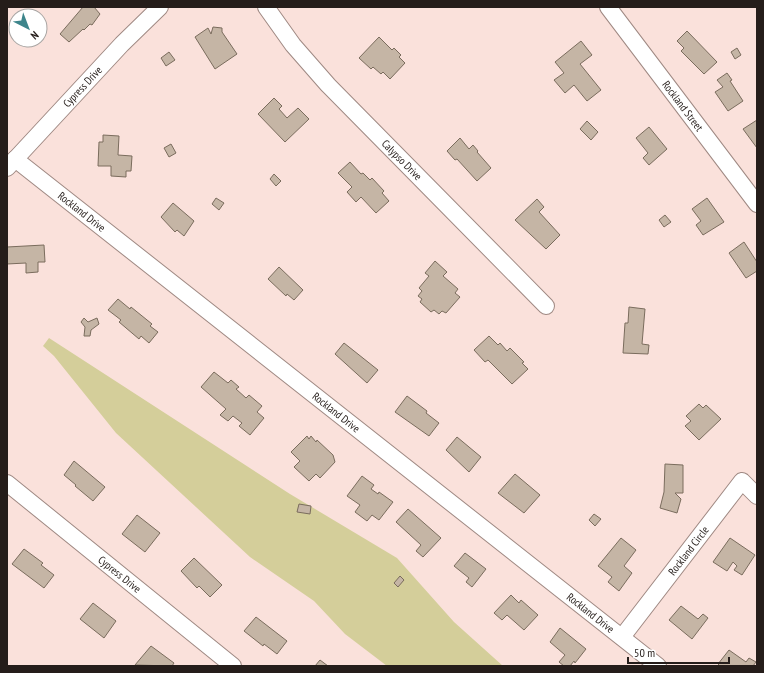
<svg xmlns="http://www.w3.org/2000/svg" width="764" height="673" font-family="'PT Sans Narrow',sans-serif">
	<style>
		.green { fill: #d4ce9a }
		.building { fill: #c5b5a5; stroke: #7a6c5d }
		.lines { fill: none; stroke-linecap: round; stroke-linejoin: round }
		.street-casing { stroke: #9f8983; stroke-width: 18 }
		.street { stroke: #fff; stroke-width: 16 }
		.labels { text-anchor: middle; stroke-width: 3; stroke-linejoin: round; paint-order: stroke }
		.street-label { font-size: 11px; fill: #251d1a; stroke: #fff }
	</style>
	<rect width="100%" height="100%" fill="#fae1db"/>
	<path class="green" d="M49,338L290,494L397,558L454,622L503,666H387L345,634L314,601L250,557L116,433L54,356L43,346Z"/>
	<g class="building">
		<path d="M83,7H94L100,14L92,25L90,24L84,30L83,29L69,42L60,34Z"/>
		<path d="M213,27L222,28V32L237,54L215,69L195,37L208,28L211,34Z"/>
		<path d="M687,31L717,62L704,74L681,51L684,48L677,41Z"/>
		<path d="M379,37L392,50L394,48L401,55L399,57L405,63L390,79L383,72L381,74L373,67L371,69L359,58Z"/>
		<path d="M581,41L592,55L580,64L601,90L587,101L574,85L565,93L554,80L564,73L555,62Z"/>
		<path d="M737,48L741,55L735,59L731,52Z"/>
		<path d="M169,52L175,60L166,66L161,58Z"/>
		<path d="M727,73L732,80L730,81L743,101L728,111L715,92L723,87L717,80Z"/>
		<path d="M274,98L282,106L279,109L287,118L298,108L309,119L285,142L258,114Z"/>
		<path d="M757,120V148L743,129Z"/>
		<path d="M587,121L598,132L591,140L580,129Z"/>
		<path d="M649,127L667,149L649,165L643,158L648,153L636,138Z"/>
		<path d="M103,135L119,136L118,155L132,156L131,171H126V177L111,176V166H98L99,142H103Z"/>
		<path d="M460,138L469,149L473,145L478,151L477,152L491,168L477,181L457,159L455,160L447,151Z"/>
		<path d="M171,144L176,153L169,157L164,148Z"/>
		<path d="M350,162L361,174L363,173L370,180L372,178L384,191L382,193L389,201L376,213L361,197L356,202L347,192L352,187L338,173Z"/>
		<path d="M274,174L281,181L276,186L270,179Z"/>
		<path d="M216,198L224,203L219,210L212,204Z"/>
		<path d="M707,198L724,222L703,235L696,225L701,221L692,209Z"/>
		<path d="M537,199L544,207L539,212L560,235L546,249L515,220Z"/>
		<path d="M173,203L194,221L184,236L177,230L175,232L161,217Z"/>
		<path d="M665,215L671,222L664,227L659,220Z"/>
		<path d="M744,242L757,262V271L746,278L729,253Z"/>
		<path d="M44,245L45,262H38V272L26,273V263L7,264V247Z"/>
		<path d="M435,261L447,272L443,276L458,289L455,293L460,297L446,313L442,311L439,314L434,310L431,312L420,302L422,299L418,296L422,291L419,288L429,276L425,273Z"/>
		<path d="M279,267L303,290L294,300L287,294L286,296L268,279Z"/>
		<path d="M118,299L130,309L131,307L152,324L150,326L158,332L149,343L141,336L139,339L119,322L121,320L108,310Z"/>
		<path d="M629,307L645,309L642,344L649,345L648,354L623,353L625,323H628Z"/>
		<path d="M84,318L88,322L97,318L99,324L91,330L90,336H84L85,327L81,322Z"/>
		<path d="M489,336L498,345L500,343L507,351L510,348L524,362L522,363L528,369L512,384L488,360L485,362L474,350Z"/>
		<path d="M344,343L378,370L367,383L335,354Z"/>
		<path d="M214,372L228,383L231,380L239,387L236,389L246,398L249,395L262,406L257,412L264,418L250,435L239,426L242,423L233,416L228,421L220,415L226,409L201,387Z"/>
		<path d="M407,396L427,411L426,413L439,423L429,436L395,412Z"/>
		<path d="M699,404L703,408L706,405L721,419L699,440L685,426L691,421L686,416Z"/>
		<path d="M307,436L309,439L311,436L316,442L317,440L333,455L335,462L320,478L316,474L309,481L294,467L300,461L291,452Z"/>
		<path d="M457,437L481,457L469,472L446,450Z"/>
		<path d="M74,461L105,487L93,501L75,486L76,485L64,475Z"/>
		<path d="M665,464L683,465V493H675L681,499L677,513L660,508L664,492Z"/>
		<path d="M515,474L540,495L524,513L498,493Z"/>
		<path d="M362,476L374,485L371,489L378,494L379,492L393,502L379,520L372,515L367,521L355,512L360,505L347,496Z"/>
		<path d="M299,504L311,506L310,514L297,512Z"/>
		<path d="M408,509L441,538L423,557L416,551L421,545L396,522Z"/>
		<path d="M594,514L601,519L595,526L589,520Z"/>
		<path d="M137,515L160,533L145,552L122,534Z"/>
		<path d="M621,538L636,550L624,566L632,573L619,591L608,582L612,577L598,566Z"/>
		<path d="M730,538L755,555L742,575L734,570L737,566L733,562L727,571L713,562Z"/>
		<path d="M24,549L43,563L41,565L54,575L44,588L12,564Z"/>
		<path d="M465,553L486,569L472,587L466,582L469,578L454,566Z"/>
		<path d="M194,558L222,585L210,597L199,586L197,588L181,571Z"/>
		<path d="M400,576L404,580L398,587L394,583Z"/>
		<path d="M511,595L519,603L521,600L538,615L524,630L507,615L502,620L494,613Z"/>
		<path d="M93,603L116,621L104,638L80,619Z"/>
		<path d="M681,606L698,619L703,614L708,618L692,639L669,620Z"/>
		<path d="M256,617L287,641L277,654L264,644L263,646L244,631Z"/>
		<path d="M560,628L586,649L575,663L574,661L570,666H564L559,662L565,655L550,642Z"/>
		<path d="M151,646L174,663L172,666L135,665Z"/>
		<path d="M729,650L746,662L749,658L756,662L753,666H720L718,664Z"/>
		<path d="M320,660L328,666H315Z"/>
	</g>
	<g class="lines">
		<g class="street-casing">
			<g id="street">
				<path id="s1" d="M266,7L293,45L328,85L546,306"/>
				<path id="s2" d="M608,7L757,204"/>
				<path id="s3" d="M15,159L658,666"/>
				<path id="s4" d="M7,168L122,44L160,7"/>
				<path id="s5" d="M7,483L233,666"/>
				<path id="s6" d="M622,637L742,481L757,496"/>
			</g>
		</g>
		<use href="#street" class="street"/>
	</g>
	<g class="labels">
		<g class="street-label">
			<text dy="4" stroke="none"><textPath href="#s4" startOffset="111">Cypress Drive</textPath></text>
			<text dy="4" stroke="none"><textPath href="#s2" startOffset="124">Rockland Street</textPath></text>
			<text dy="4" stroke="none"><textPath href="#s1" startOffset="205">Calypso Drive</textPath></text>
			<text dy="4" stroke="none"><textPath href="#s3" startOffset="85">Rockland Drive</textPath></text>
			<text dy="4" stroke="none"><textPath href="#s3" startOffset="409">Rockland Drive</textPath></text>
			<text dy="4" stroke="none"><textPath href="#s6" startOffset="109">Rockland Circle</textPath></text>
			<text dy="4" stroke="none"><textPath href="#s5" startOffset="145">Cypress Drive</textPath></text>
			<text dy="4" stroke="none"><textPath href="#s3" startOffset="733">Rockland Drive</textPath></text>
		</g>
	</g>
	<rect width="764" height="673" fill="none" stroke="#251d1a" stroke-width="16"/>
	<g transform="translate(28 28) rotate(138)"><circle r="19" fill="#ffffff" stroke="#a8a5a3"/>
	<path d="M0-3L7 15L0 10L-7 15Z" fill="#3d858b"/>
	<text y="-6" font-size="11" font-weight="bold" text-anchor="middle" fill="#251d1a">N</text>
	</g>
	<path d="M628 657v6h101v-6" fill="none" stroke="#251d1a" stroke-width="2"/>
	<text x="634" y="657" font-size="12" fill="#251d1a" stroke="#ffffff" stroke-width="3" paint-order="stroke">50 m</text>
</svg>
